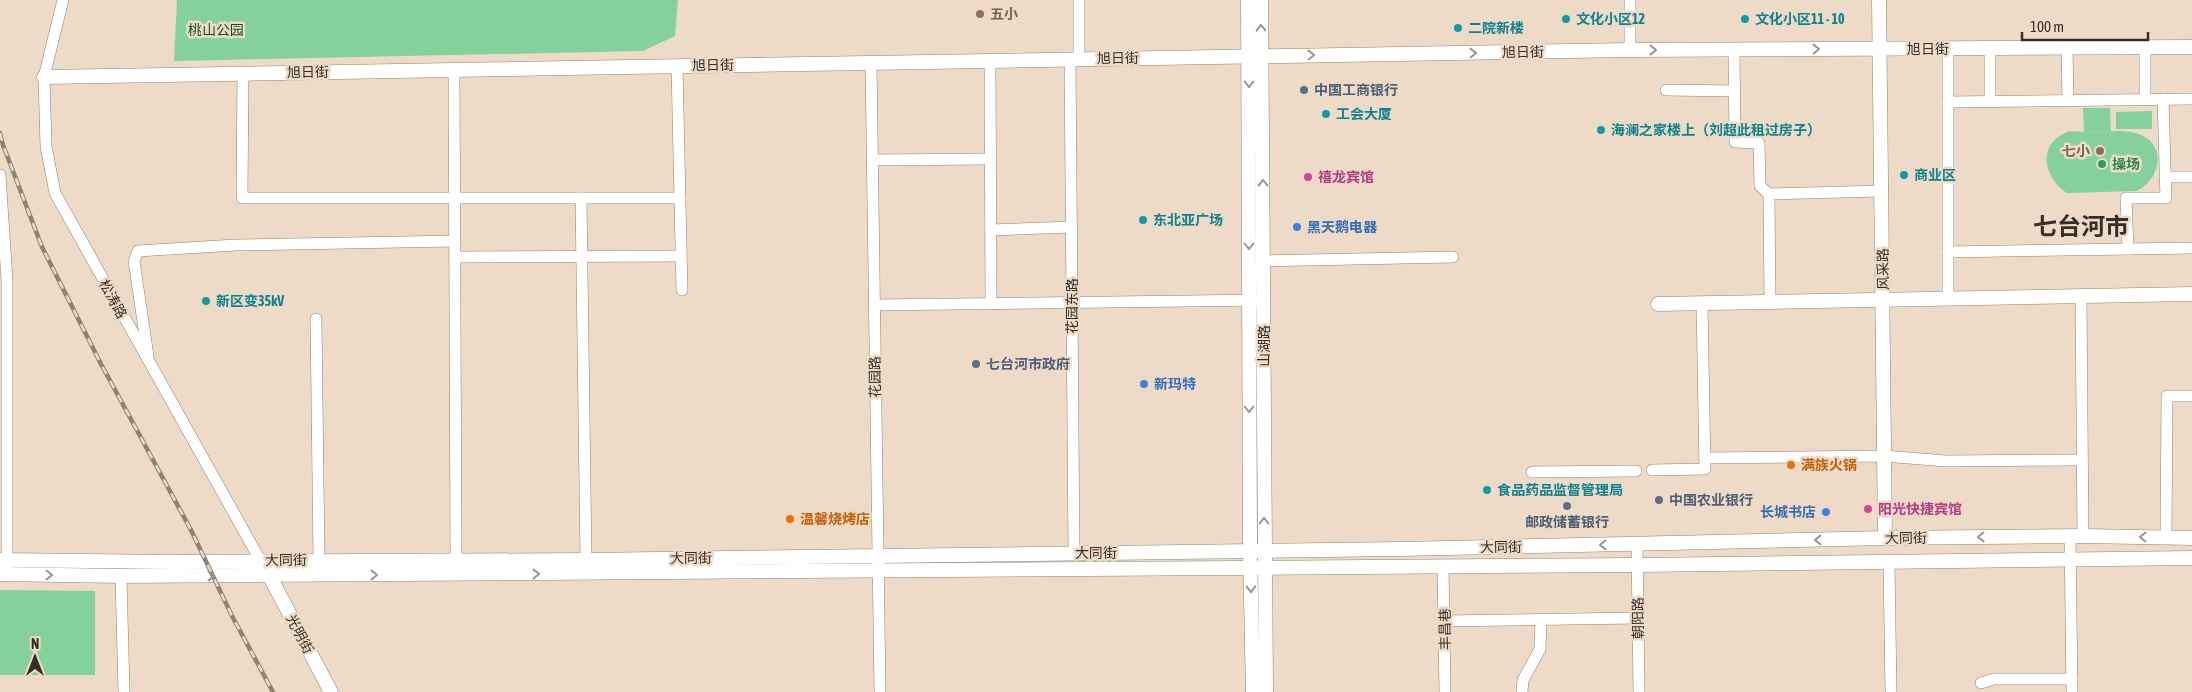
<svg xmlns="http://www.w3.org/2000/svg" width="2192" height="692" font-family="'Asap Condensed','Noto Sans SC',sans-serif">
	<style>
		.green { fill: #85d19c }
		.lines { fill: none; stroke-linecap: round; stroke-linejoin: round }
		.minor-casing { stroke: #92826f; stroke-width: 12 }
		.major-casing { stroke: #92826f; stroke-width: 15 }
		.minor { stroke: #fff; stroke-width: 11 }
		.major { stroke: #fff; stroke-width: 14 }
		.rail-casing { stroke: #8e8274; stroke-width: 4.5 }
		.rail { stroke: #eddbc7; stroke-width: 2.5; stroke-dasharray: 8; stroke-linecap: butt }
		.oneway { stroke: #9a9793 }
		.education-dot { fill: #8d6e63; stroke: #eddbc7; stroke-width: 2 }
		.culture-dot { fill: #0f9aa8; stroke: #eddbc7; stroke-width: 2 }
		.service-dot { fill: #5c6f8a; stroke: #eddbc7; stroke-width: 2 }
		.leisure-dot { fill: #2e9e5b; stroke: #eddbc7; stroke-width: 2 }
		.hotel-dot { fill: #d1479c; stroke: #eddbc7; stroke-width: 2 }
		.shop-dot { fill: #3f7fe0; stroke: #eddbc7; stroke-width: 2 }
		.food-dot { fill: #e8710a; stroke: #eddbc7; stroke-width: 2 }
		.labels { text-anchor: middle; stroke-width: 5; stroke-linejoin: round; paint-order: stroke }
		.education-label { font-size: 14px; font-weight: bold; fill: #785e54; stroke: #eddbc7; text-anchor: start }
		.culture-label { font-size: 14px; font-weight: bold; fill: #0d838f; stroke: #eddbc7; text-anchor: start }
		.park-label { font-size: 14px; fill: #0b502a; stroke: #eddbc7 }
		.street-label { font-size: 14px; fill: #352f27; stroke: #eddbc7 }
		.service-label { font-size: 14px; font-weight: bold; fill: #4e5e75; stroke: #eddbc7; text-anchor: start }
		.leisure-label { font-size: 14px; font-weight: bold; fill: #27864d; stroke: #eddbc7; text-anchor: start }
		.hotel-label { font-size: 14px; font-weight: bold; fill: #b23c85; stroke: #eddbc7; text-anchor: start }
		.shop-label { font-size: 14px; font-weight: bold; fill: #366cbe; stroke: #eddbc7; text-anchor: start }
		.food-label { font-size: 14px; font-weight: bold; fill: #c56008; stroke: #eddbc7; text-anchor: start }
		.town-label { font-size: 24px; font-weight: bold; fill: #352f27; stroke: #eddbc7 }
	</style>
	<rect width="100%" height="100%" fill="#eddbc7"/>
	<g class="green">
		<path d="M177,0H678L675,36L643,51L174,61Z"/>
		<path d="M2083,108H2110L2111,131L2088,132C2103,132 2121,129 2135,133C2167,141 2163,177 2137,191L2067,193C2045,179 2036,146 2065,133C2070,130 2078,132 2084,132Z"/>
		<path d="M2152,111V129H2116V112Z"/>
		<path d="M0,590L95,591V675H0Z"/>
	</g>
	<g class="lines">
		<g class="minor-casing">
			<g id="minor">
				<path d="M63,0L44,77L46,146L55,193L264,567"/>
				<path d="M1630,0V50"/>
				<path d="M2067,48L2068,101"/>
				<path d="M2145,48V99"/>
				<path d="M1948,49V299"/>
				<path d="M1990,49V102"/>
				<path d="M1734,50L1735,142L1759,143L1760,186L1769,194"/>
				<path d="M1070,59L1074,552"/>
				<path d="M1079,59V0"/>
				<path d="M990,61L991,304"/>
				<path d="M871,63L880,692"/>
				<path d="M677,66L682,290"/>
				<path d="M454,70L456,559"/>
				<path d="M243,73L242,198H680"/>
				<path d="M1666,90L1735,91"/>
				<path d="M1948,102L2192,99"/>
				<path d="M872,160L990,159"/>
				<path d="M0,175L7,280V568"/>
				<path d="M2165,177H2192"/>
				<path d="M581,198L586,560"/>
				<path d="M991,230L1072,227"/>
				<path d="M2128,249L2126,198H2166L2163,99"/>
				<path d="M1948,252L2192,248"/>
				<path d="M455,257L681,256"/>
				<path d="M1262,261L1453,257"/>
				<path d="M2081,296L2083,536"/>
				<path d="M1770,303L1769,194L1882,191"/>
				<path d="M874,305L1264,300"/>
				<path d="M316,319L319,560"/>
				<path d="M148,356L134,261L138,251L236,245L455,241"/>
				<path d="M1705,458L1884,456L1946,461L2082,460"/>
				<path d="M1652,470L1705,469L1702,304"/>
				<path d="M1532,472L1636,471"/>
				<path d="M2070,536L2072,692"/>
				<path d="M2166,538L2167,396H2192"/>
				<path d="M1637,544L1639,692"/>
				<path d="M1889,562L1891,692"/>
				<path d="M1443,565L1445,692"/>
				<path d="M121,576L124,692"/>
				<path d="M1445,621L1638,618"/>
				<path d="M1981,683L1994,679H2072"/>
				<path d="M1522,692L1523,680L1540,649L1541,620"/>
			</g>
		</g>
		<g class="major-casing">
			<g id="major">
				<path d="M1248,0L1250,550L1253,692"/>
				<path d="M1261,0L1266,692"/>
				<path d="M1879,0L1885,538"/>
				<path d="M44,77L1630,50L2192,47"/>
				<path d="M1658,304L2192,294"/>
				<path d="M0,560L173,562L586,560L1401,549L1885,538L2083,536L2192,538"/>
				<path d="M0,574L121,576L1637,565L2192,558"/>
				<path d="M269,575L331,692"/>
			</g>
		</g>
		<use href="#minor" class="minor"/>
		<use href="#major" class="major"/>
		<g class="rail-casing">
			<path id="rail" d="M0,133L3,145L42,247L101,364L191,530L232,616L273,692"/>
		</g>
		<use href="#rail" class="rail"/>
	</g>
	<defs><path id="oneway-chevron" d="M-2-3.5L2.5 0L-2 3.5" fill="none" stroke-width="1.6" stroke-linecap="round" stroke-linejoin="round" transform="scale(1.25)"/></defs>
	<g class="oneway">
		<use href="#oneway-chevron" transform="translate(1261 28) rotate(-91)"/>
		<use href="#oneway-chevron" transform="translate(1816 49) rotate(-1)"/>
		<use href="#oneway-chevron" transform="translate(1653 50)"/>
		<use href="#oneway-chevron" transform="translate(1473 53) rotate(-1)"/>
		<use href="#oneway-chevron" transform="translate(1311 55) rotate(-1)"/>
		<use href="#oneway-chevron" transform="translate(1249 84) rotate(90)"/>
		<use href="#oneway-chevron" transform="translate(1263 183) rotate(-91)"/>
		<use href="#oneway-chevron" transform="translate(1249 246) rotate(90)"/>
		<use href="#oneway-chevron" transform="translate(1249 409) rotate(90)"/>
		<use href="#oneway-chevron" transform="translate(1264 521) rotate(-90)"/>
		<use href="#oneway-chevron" transform="translate(1981 537) rotate(179)"/>
		<use href="#oneway-chevron" transform="translate(2143 537) rotate(-179)"/>
		<use href="#oneway-chevron" transform="translate(1818 540) rotate(178)"/>
		<use href="#oneway-chevron" transform="translate(1603 545) rotate(179)"/>
		<use href="#oneway-chevron" transform="translate(536 574)"/>
		<use href="#oneway-chevron" transform="translate(49 575) rotate(1)"/>
		<use href="#oneway-chevron" transform="translate(374 575)"/>
		<use href="#oneway-chevron" transform="translate(211 576)"/>
		<use href="#oneway-chevron" transform="translate(1251 589) rotate(89)"/>
	</g>
	<g class="education-dot">
		<circle cx="980" cy="14" r="5"/>
		<circle cx="2100" cy="151" r="5"/>
	</g>
	<g class="culture-dot">
		<circle cx="1566" cy="19" r="5"/>
		<circle cx="1745" cy="19" r="5"/>
		<circle cx="1458" cy="28" r="5"/>
		<circle cx="1326" cy="114" r="5"/>
		<circle cx="1601" cy="130" r="5"/>
		<circle cx="1904" cy="175" r="5"/>
		<circle cx="1143" cy="220" r="5"/>
		<circle cx="206" cy="301" r="5"/>
		<circle cx="1487" cy="490" r="5"/>
	</g>
	<g class="service-dot">
		<circle cx="1304" cy="90" r="5"/>
		<circle cx="976" cy="364" r="5"/>
		<circle cx="1659" cy="500" r="5"/>
		<circle cx="1567" cy="506" r="5"/>
	</g>
	<circle class="leisure-dot" cx="2102" cy="164" r="5"/>
	<g class="hotel-dot">
		<circle cx="1308" cy="177" r="5"/>
		<circle cx="1868" cy="509" r="5"/>
	</g>
	<g class="shop-dot">
		<circle cx="1297" cy="227" r="5"/>
		<circle cx="1144" cy="384" r="5"/>
		<circle cx="1826" cy="512" r="5"/>
	</g>
	<g class="food-dot">
		<circle cx="1791" cy="465" r="5"/>
		<circle cx="790" cy="519" r="5"/>
	</g>
	<g class="labels">
		<g class="education-label">
			<text x="990" y="19">五小</text>
			<text x="2090" y="156" text-anchor="end">七小</text>
		</g>
		<g class="culture-label">
			<text x="1576" y="24">文化小区12</text>
			<text x="1755" y="24">文化小区11 - 10</text>
			<text x="1468" y="33">二院新楼</text>
			<text x="1336" y="119">工会大厦</text>
			<text x="1611" y="135">海澜之家楼上（刘超此租过房子）</text>
			<text x="1914" y="180">商业区</text>
			<text x="1153" y="225">东北亚广场</text>
			<text x="216" y="306">新区变35kV</text>
			<text x="1497" y="495">食品药品监督管理局</text>
		</g>
		<g class="park-label">
			<text x="216" y="35">桃山公园</text>
		</g>
		<g class="street-label">
			<text x="1928" y="54">旭日街</text>
			<text transform="translate(1523 52) rotate(-1)" y="5">旭日街</text>
			<text transform="translate(1118 58) rotate(-1)" y="5">旭日街</text>
			<text transform="translate(713 65) rotate(-1)" y="5">旭日街</text>
			<text transform="translate(308 72) rotate(-1)" y="5">旭日街</text>
			<text transform="translate(1883 269) rotate(-91)" y="5">风采路</text>
			<text transform="translate(113 299) rotate(61)" y="5">松涛路</text>
			<text transform="translate(1072 306) rotate(-90)" y="5">花园东路</text>
			<text transform="translate(1264 346) rotate(-90)" y="5">山湖路</text>
			<text transform="translate(875 377) rotate(-91)" y="5">花园路</text>
			<text transform="translate(1906 538) rotate(-1)" y="5">大同街</text>
			<text transform="translate(1501 547) rotate(-1)" y="5">大同街</text>
			<text x="1096" y="558">大同街</text>
			<text transform="translate(691 558) rotate(-1)" y="5">大同街</text>
			<text transform="translate(286 560) rotate(-1)" y="5">大同街</text>
			<text transform="translate(1638 618) rotate(-91)" y="5">朝阳路</text>
			<text transform="translate(1445 629) rotate(-91)" y="5">丰昌巷</text>
			<text transform="translate(300 634) rotate(62)" y="5">光明街</text>
		</g>
		<g class="service-label">
			<text x="1314" y="95">中国工商银行</text>
			<text x="986" y="369">七台河市政府</text>
			<text x="1669" y="505">中国农业银行</text>
			<text x="1567" y="527" text-anchor="middle">邮政储蓄银行</text>
		</g>
		<g class="leisure-label">
			<text x="2112" y="169">操场</text>
		</g>
		<g class="hotel-label">
			<text x="1318" y="182">禧龙宾馆</text>
			<text x="1878" y="514">阳光快捷宾馆</text>
		</g>
		<g class="shop-label">
			<text x="1307" y="232">黑天鹅电器</text>
			<text x="1154" y="389">新玛特</text>
			<text x="1816" y="517" text-anchor="end">长城书店</text>
		</g>
		<g class="food-label">
			<text x="1801" y="470">满族火锅</text>
			<text x="800" y="524">温馨烧烤店</text>
		</g>
		<g class="town-label">
			<text x="2081" y="235">七台河市</text>
		</g>
	</g>
	<g transform="translate(35 657)" stroke="#eddbc7" stroke-width="4" paint-order="stroke">
	<path d="M0-4L9 19L0 12L-9 19Z" fill="#352f27"/>
	<text y="-8" font-size="14" font-weight="bold" text-anchor="middle" fill="#352f27">N</text>
	</g>
	<path d="M2022 32v8h126v-8" fill="none" stroke="#352f27" stroke-width="2.5"/>
	<text x="2030" y="32" font-size="15" fill="#352f27" stroke="#eddbc7" stroke-width="4" paint-order="stroke">100 m</text>
</svg>
